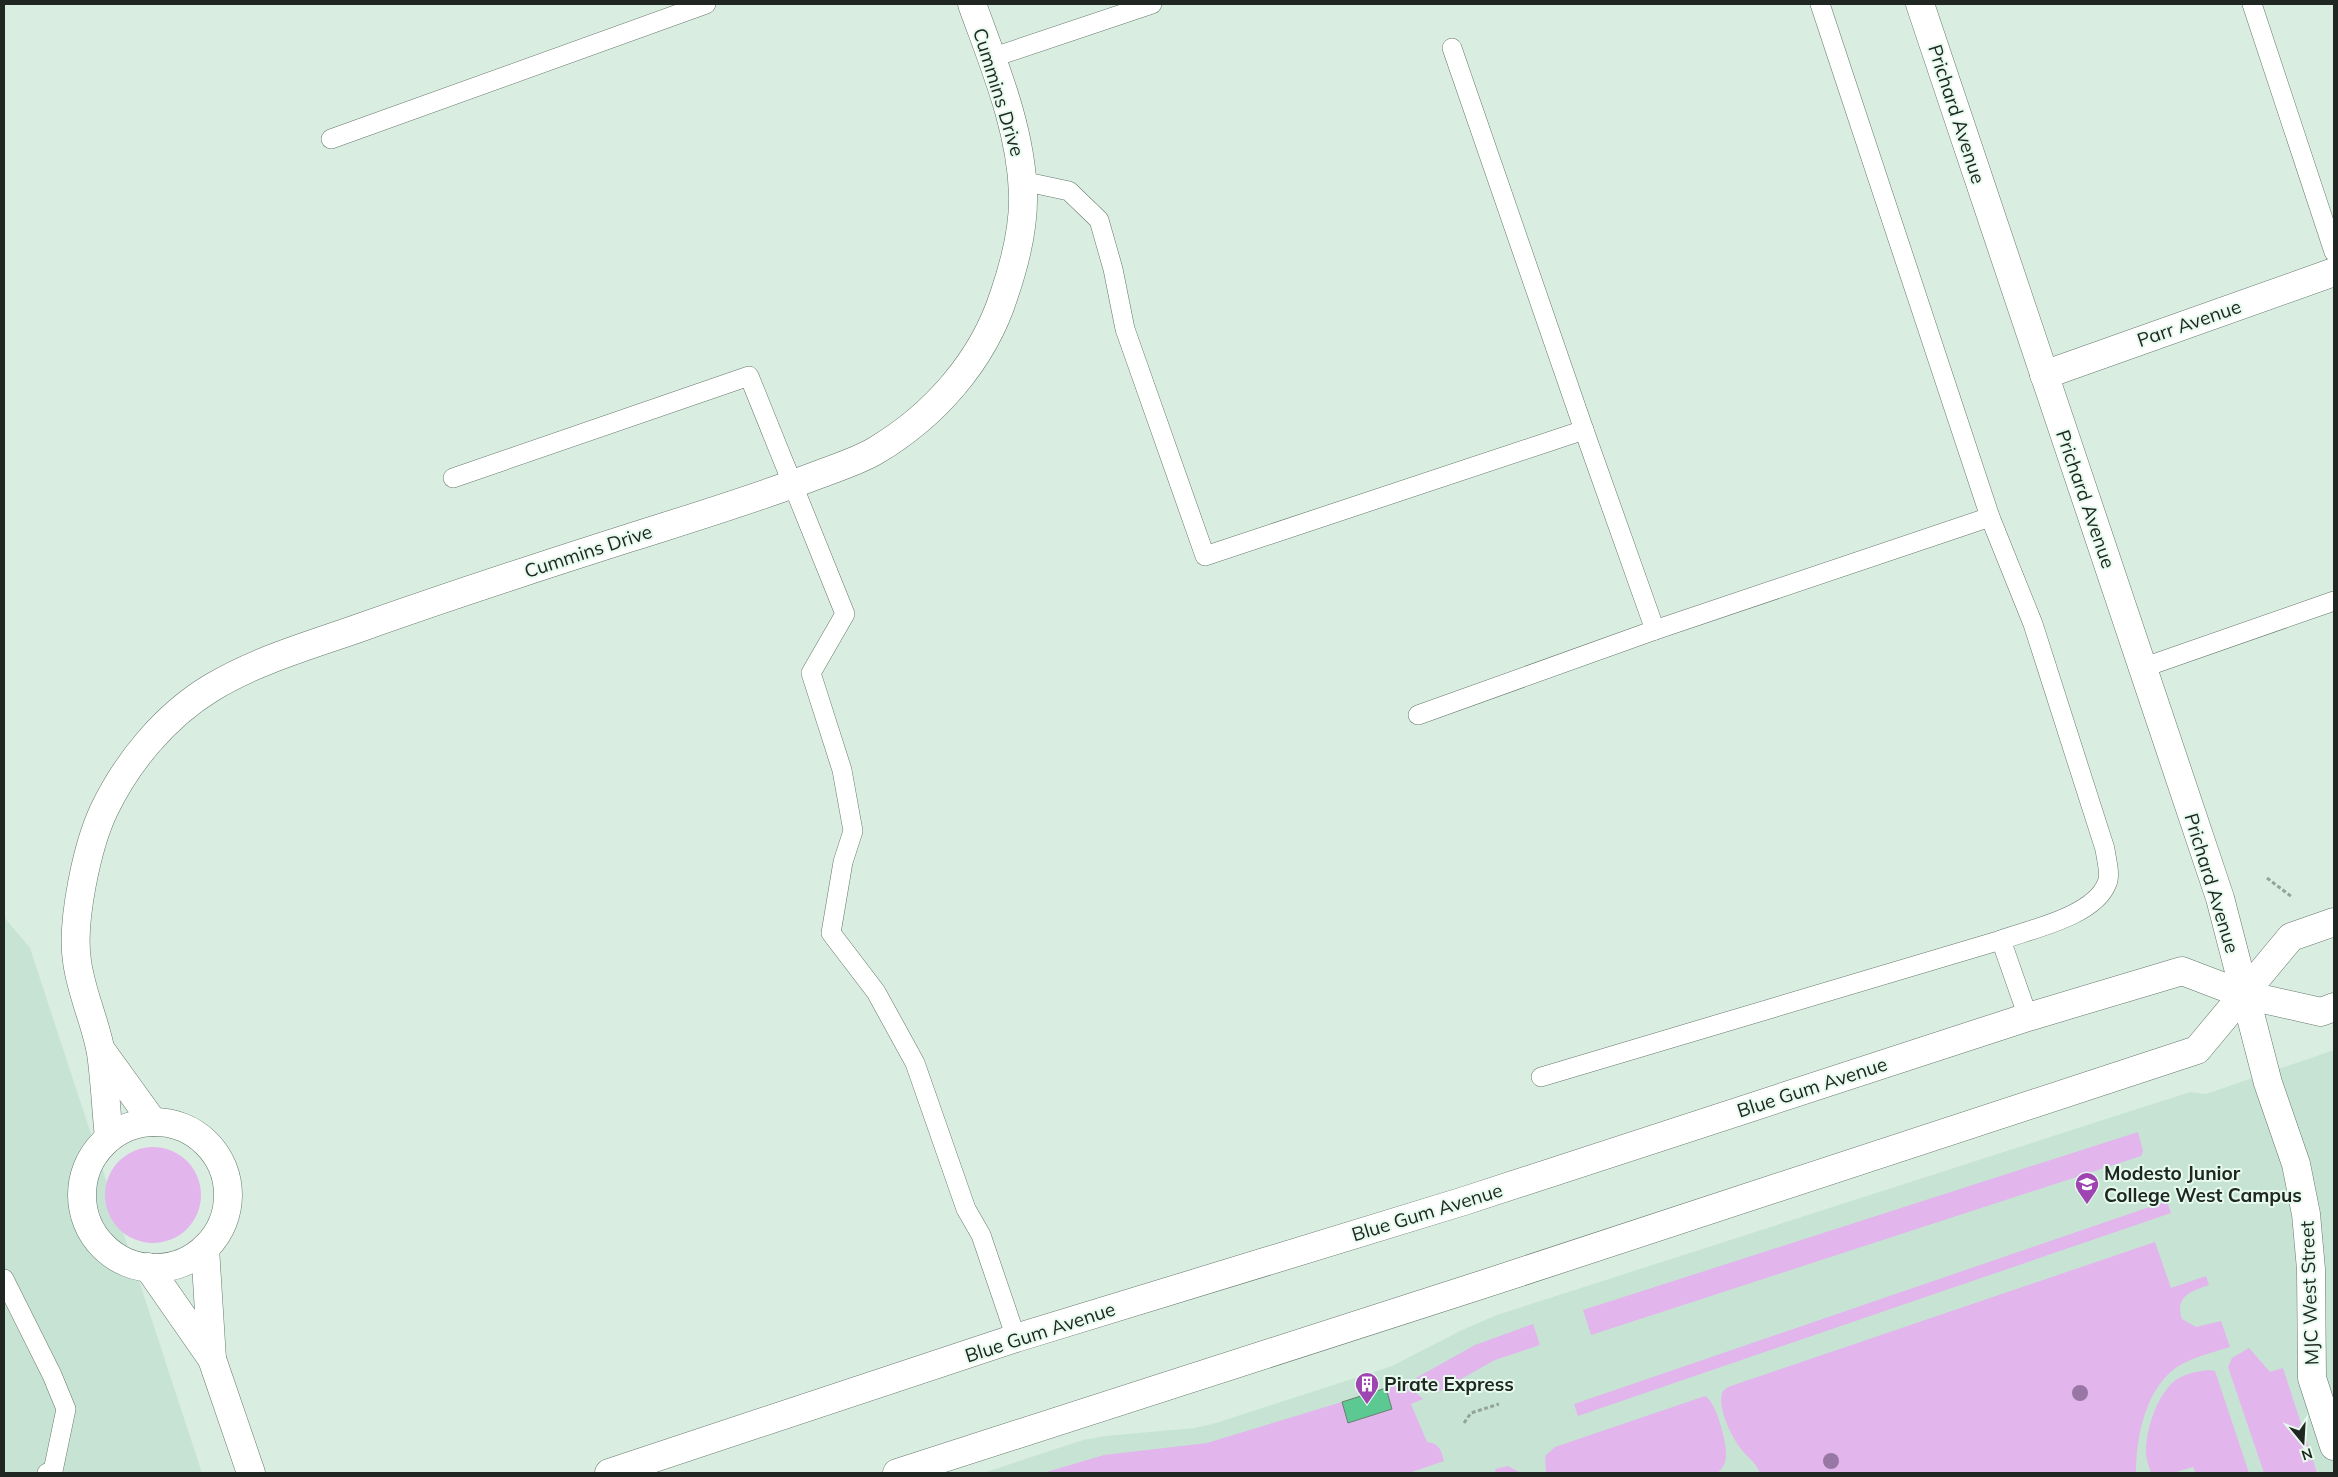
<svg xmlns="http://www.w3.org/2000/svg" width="2338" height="1477" font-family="Mulish,sans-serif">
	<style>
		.built { fill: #c7e3d3 }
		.green { fill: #e3b5ed }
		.building { fill: #5cc892; stroke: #6b7e72 }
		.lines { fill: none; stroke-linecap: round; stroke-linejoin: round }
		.service-casing { stroke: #65776c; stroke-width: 20 }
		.minor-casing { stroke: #65776c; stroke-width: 29 }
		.secondary-casing { stroke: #65776c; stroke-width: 29 }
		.path { stroke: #95a49b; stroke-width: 3; stroke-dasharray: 4 2.5; stroke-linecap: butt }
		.service { stroke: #fff; stroke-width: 19 }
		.minor { stroke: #fff; stroke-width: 28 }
		.secondary { stroke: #fff; stroke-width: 28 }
		.tree { fill: #9877a4 }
		.labels { text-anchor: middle; stroke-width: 4; stroke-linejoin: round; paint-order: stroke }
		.street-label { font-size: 19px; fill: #202723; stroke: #e6fbee }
		.poi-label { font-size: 19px; font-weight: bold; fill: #202723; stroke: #e6fbee; text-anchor: start }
	</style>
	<rect width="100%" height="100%" fill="#d9eee1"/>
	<g class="built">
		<path d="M4,917L30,948L202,1473H4Z"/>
		<path d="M2334,1050V1473H983L1083,1440L1105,1436L1194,1428L1216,1423L1392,1366L1462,1330L1497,1315L2190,1092L2206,1094Z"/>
	</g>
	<g class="green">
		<path d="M2138,1132L2143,1151L2141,1156L1591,1335L1583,1310Z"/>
		<circle cx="153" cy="1195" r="48"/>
		<path d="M2167,1201L2171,1213L1578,1416L1574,1404Z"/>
		<path d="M2155,1242L2171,1288L2206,1276L2209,1285C2192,1291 2174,1296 2182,1319L2196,1327L2221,1321L2230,1347C2214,1352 2197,1356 2182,1364C2146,1384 2136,1436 2136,1473H1760C1756,1462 1748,1458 1741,1449C1731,1436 1716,1406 1723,1391L1728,1387Z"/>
		<path d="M1533,1324L1540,1345L1495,1360L1436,1393L1416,1378L1475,1345Z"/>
		<path d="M2249,1348L2270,1372L2283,1368L2317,1473H2264L2228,1367L2232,1358Z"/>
		<path d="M2209,1370L2215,1371L2249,1473H2196L2193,1467L2173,1473H2151C2149,1467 2147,1461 2146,1454C2145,1431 2158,1390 2179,1378C2188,1373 2199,1371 2209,1370Z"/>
		<path d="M1404,1382L1423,1399L1411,1404L1427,1442C1440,1444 1441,1450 1444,1461L1409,1473H1043L1104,1455L1207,1443L1342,1402L1349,1422L1392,1409L1386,1388Z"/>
		<path d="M1705,1396C1716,1401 1727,1443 1726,1455C1726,1463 1723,1467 1718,1473H1546L1545,1456L1555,1447Z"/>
		<path d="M1508,1466L1521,1473H1496L1495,1469Z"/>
	</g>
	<path class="building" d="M1386,1388L1392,1409L1348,1423L1342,1402Z"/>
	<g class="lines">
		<g class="service-casing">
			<g id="service">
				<path d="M2252,4L2334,252"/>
				<path d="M1452,48L1584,430L1655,630"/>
				<path d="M991,58L1152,4"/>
				<path d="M331,139L706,4"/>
				<path d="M1022,181L1069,191L1099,220L1113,269L1125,329L1205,556L1584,430"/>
				<path d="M453,478L749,376L845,614L811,673L842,770L853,831L843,862L831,933L876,992L915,1063L966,1209L981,1235L1016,1338"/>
				<path d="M2142,668L2334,601"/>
				<path d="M1418,715L1655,630L1990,517"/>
				<path d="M2001,940L2028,1017"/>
				<path d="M1541,1077L2001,940C2031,929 2095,916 2107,883C2111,875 2106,858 2105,849L2033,624L1990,517L1820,4"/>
				<path d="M4,1279L52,1375L66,1409L53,1471L47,1473"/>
			</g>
		</g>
		<g class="minor-casing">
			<g id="minor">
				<path d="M1920,4L2220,898L2268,1083L2296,1164L2306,1214L2311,1269L2312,1378L2334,1446"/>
				<path d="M2044,375L2334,272"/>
				<path d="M101,1050L153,1122"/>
				<circle cx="155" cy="1195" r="73"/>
				<path d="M109,1138C106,1110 105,1081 101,1053C96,1023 81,993 77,961C71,922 87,846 104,810C127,762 165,716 211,688C257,660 311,645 362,627C452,595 541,566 632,537C695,517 758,498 820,474C838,467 858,461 875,451C934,416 983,361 1004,295C1015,263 1024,229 1023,194C1021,128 994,65 972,4"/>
				<path d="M205,1248L212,1359L251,1473"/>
				<path d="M148,1267L212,1359"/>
			</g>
		</g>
		<g class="secondary-casing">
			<g id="secondary">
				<path d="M609,1473L1016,1338L1464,1201L2028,1017L2182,971L2245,995L2321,1012L2334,1007"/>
				<path d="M897,1473L1484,1284L2197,1050L2291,937L2334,922"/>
			</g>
		</g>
		<g class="path">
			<path d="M2267,878L2292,897"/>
			<path d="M1464,1423L1471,1413L1499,1404"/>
		</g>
		<use href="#service" class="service"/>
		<use href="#minor" class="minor"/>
		<use href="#secondary" class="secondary"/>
	</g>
	<g class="tree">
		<circle cx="2080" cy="1393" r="8"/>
		<circle cx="1831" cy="1461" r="8"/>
	</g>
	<defs>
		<g id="university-pin" transform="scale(1.25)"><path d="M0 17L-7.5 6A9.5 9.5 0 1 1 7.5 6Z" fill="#9f45b1" stroke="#e6fbee"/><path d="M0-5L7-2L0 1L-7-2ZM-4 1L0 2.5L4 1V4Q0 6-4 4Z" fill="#fff"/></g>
		<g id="building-pin" transform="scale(1.25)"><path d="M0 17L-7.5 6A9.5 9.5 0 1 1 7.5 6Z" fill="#9f45b1" stroke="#e6fbee"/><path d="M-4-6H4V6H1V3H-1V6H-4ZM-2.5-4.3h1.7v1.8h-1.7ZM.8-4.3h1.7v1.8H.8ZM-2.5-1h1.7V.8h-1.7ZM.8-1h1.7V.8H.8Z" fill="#fff"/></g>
	</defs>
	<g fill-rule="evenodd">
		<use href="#university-pin" x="2087" y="1184"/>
		<use href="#building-pin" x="1367" y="1384"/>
	</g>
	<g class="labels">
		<g class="street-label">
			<text transform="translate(999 92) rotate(73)" y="7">Cummins Drive</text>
			<text transform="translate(1957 114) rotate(72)" y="7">Prichard Avenue</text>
			<text transform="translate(2189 323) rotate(-19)" y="7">Parr Avenue</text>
			<text transform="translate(2086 499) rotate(71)" y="7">Prichard Avenue</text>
			<text transform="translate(588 551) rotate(-18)" y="7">Cummins Drive</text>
			<text transform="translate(2212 883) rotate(73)" y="7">Prichard Avenue</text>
			<text transform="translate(1812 1087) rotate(-18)" y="7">Blue Gum Avenue</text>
			<text transform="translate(1427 1212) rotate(-17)" y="7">Blue Gum Avenue</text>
			<text transform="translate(2309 1293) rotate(-92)" y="7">MJC West Street</text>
			<text transform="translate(1040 1332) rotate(-18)" y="7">Blue Gum Avenue</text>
		</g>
		<g class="poi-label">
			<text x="2104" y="1180">Modesto Junior<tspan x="2104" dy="22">College West Campus</tspan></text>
			<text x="1384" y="1391">Pirate Express</text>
		</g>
	</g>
	<rect width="2338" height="1477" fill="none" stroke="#202723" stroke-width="10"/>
	<g transform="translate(2303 1442) rotate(162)" stroke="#e6fbee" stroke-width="4" paint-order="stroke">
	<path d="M0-4L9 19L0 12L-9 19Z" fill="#202723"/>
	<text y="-8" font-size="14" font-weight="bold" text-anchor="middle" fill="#202723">N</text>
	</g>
</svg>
